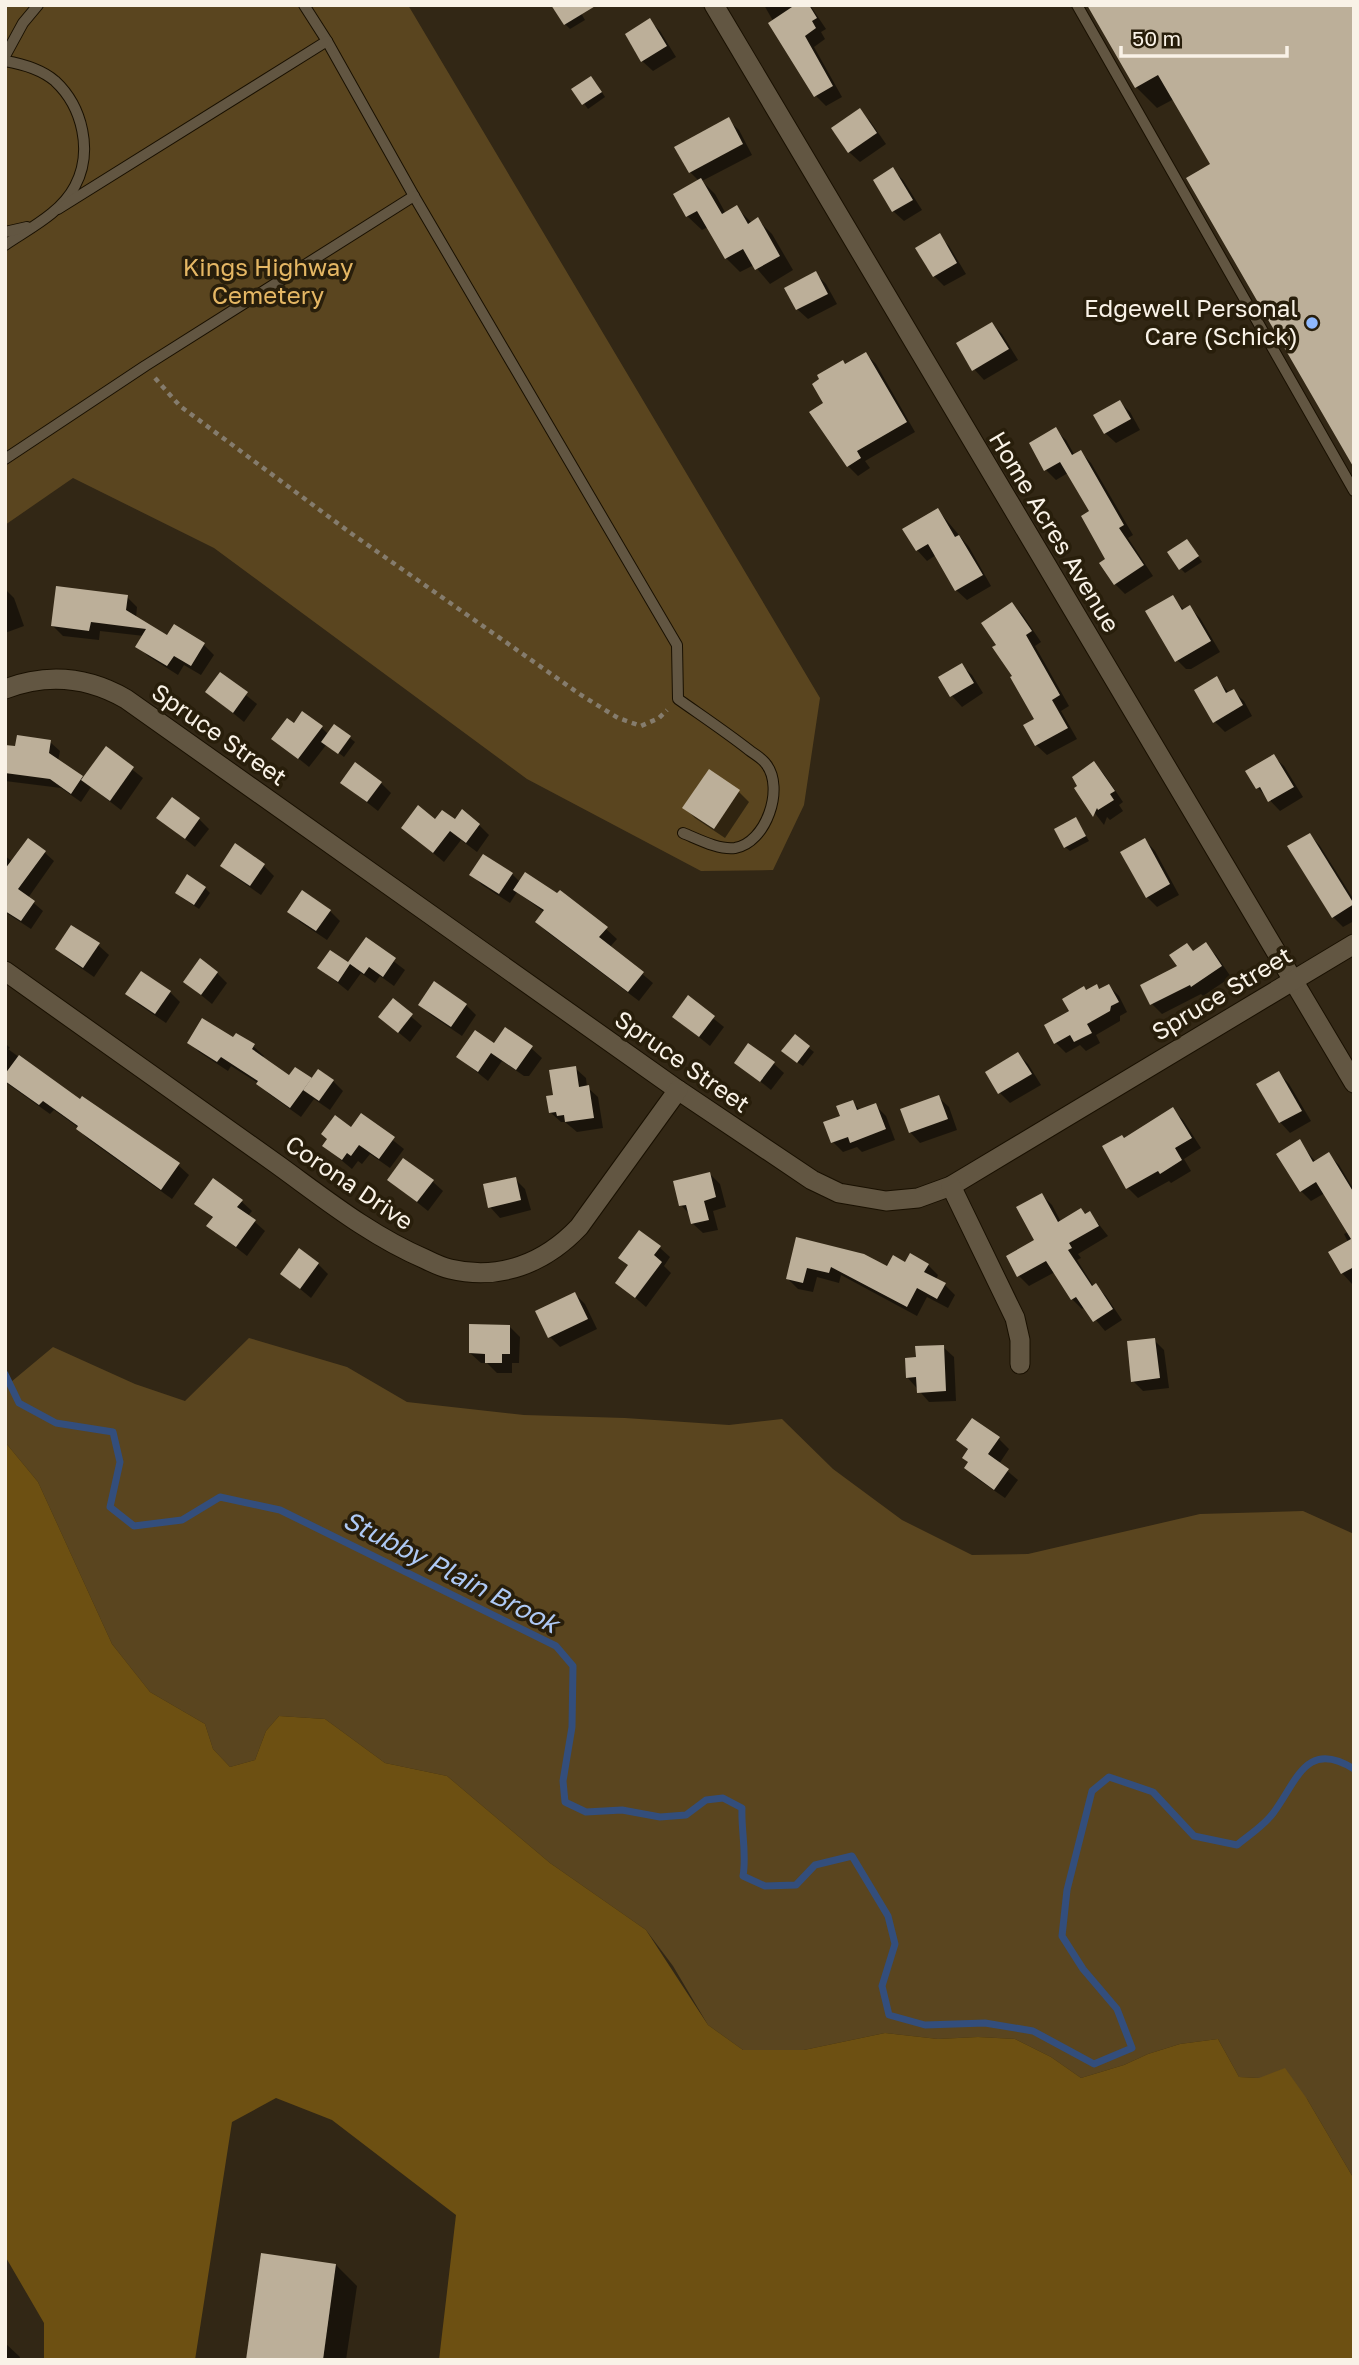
<svg xmlns="http://www.w3.org/2000/svg" width="1359" height="2365" font-family="'Golos Text',sans-serif">
	<style>
		.green { fill: #5a451f }
		.forest { fill: #6d5012 }
		.shadow { fill: #0007 }
		.lines { fill: none; stroke-linecap: round; stroke-linejoin: round }
		.stream { stroke: #334e7c; stroke-width: 7 }
		.building { fill: #bcaf99 }
		.service-casing { stroke: #191001; stroke-width: 12 }
		.minor-casing { stroke: #191001; stroke-width: 21 }
		.path { stroke: #857c6d; stroke-width: 4.5; stroke-dasharray: 5 5; stroke-linecap: butt }
		.service { stroke: #625642; stroke-width: 10 }
		.minor { stroke: #625642; stroke-width: 19 }
		.poi-dot { fill: #8fb8fd; stroke: #281e0b; stroke-width: 2.5 }
		.labels { text-anchor: middle; stroke-width: 7; stroke-linejoin: round; paint-order: stroke }
		.park-label { font-size: 24px; fill: #e5b764; stroke: #281e0b }
		.poi-label { font-size: 24px; fill: #f9f2e7; stroke: #281e0b; text-anchor: end }
		.street-label { font-size: 24px; fill: #f9f2e7; stroke: #281e0b }
		.water-label { font-size: 26px; font-style: italic; fill: #aec9f5; stroke: #281e0b }
	</style>
	<rect width="100%" height="100%" fill="#322715"/>
	<g class="green">
		<path d="M5,5H408L820,698L804,805L773,870L701,871L527,779L214,548L73,478L5,525Z"/>
		<path d="M249,1338L347,1367L407,1402L524,1415L625,1418L729,1425L782,1419L833,1469L902,1520L972,1555L1028,1554L1200,1514L1303,1511L1354,1534V2179L1307,2099L1259,2078L1239,2077L1218,2039L1180,2044L1148,2054L1124,2065L1081,2078L1051,2057L1015,2039L978,2037L938,2039L885,2033L804,2050H743L708,2025L673,1966L646,1930L550,1863L447,1776L385,1763L325,1719L279,1716L266,1731L255,1760L230,1767L213,1749L205,1724L150,1692L112,1644L38,1482L5,1442V1387L53,1347L135,1384L185,1401Z"/>
	</g>
	<path class="forest" d="M5,1442L38,1482L112,1644L150,1692L205,1724L213,1749L230,1767L255,1760L266,1731L279,1716L325,1719L385,1763L447,1776L550,1863L646,1930L708,2025L743,2050H804L885,2033L938,2039L978,2037L1015,2039L1051,2057L1081,2078L1124,2065L1148,2054L1180,2044L1218,2039L1239,2077L1259,2078L1285,2068L1307,2099L1354,2179V2360H439L456,2215L332,2120L276,2098L232,2122L195,2360H44V2323L5,2256Z"/>
	<g class="shadow">
		<path d="M576,5L585,20L570,29L565,24Z"/>
		<path d="M764,5H810L826,29L821,32L825,39L814,47L842,97L826,106L816,96Z"/>
		<path d="M1089,5H1354L1212,165L1174,99L1157,108L1136,87Z"/>
		<path d="M650,21L660,31L676,57L653,71L642,61Z"/>
		<path d="M596,83L605,97L588,109L574,90Z"/>
		<path d="M860,110L870,121L886,144L860,162L849,152Z"/>
		<path d="M728,120L739,130L752,155L702,181L715,194L726,214L737,208L752,223L758,220L772,234L793,270L770,284L754,265L740,272L726,258L708,227L702,230L687,216L699,181L690,172Z"/>
		<path d="M893,170L903,180L922,210L904,221L893,211Z"/>
		<path d="M939,236L949,246L966,274L944,286L934,276Z"/>
		<path d="M816,274L826,284L837,304L808,319L797,309Z"/>
		<path d="M992,324L1002,334L1018,360L984,380L974,369Z"/>
		<path d="M866,354L876,364L915,432L865,461L870,468L858,476L848,466L826,404L846,366Z"/>
		<path d="M1120,402L1130,412L1140,430L1116,443L1105,433Z"/>
		<path d="M1056,430L1066,440L1075,456L1081,452L1091,463L1133,535L1128,538L1153,576L1125,594L1115,584L1091,512L1068,473L1056,480L1046,470L1031,444Z"/>
		<path d="M938,510L969,547L991,586L967,600L956,590L936,555L927,561L917,550L905,529Z"/>
		<path d="M1191,546L1202,562L1185,573L1180,568Z"/>
		<path d="M5,589L14,598L24,626L5,633Z"/>
		<path d="M127,597L137,607L136,618L167,637L204,645L214,655L201,675L184,665L178,675L148,656L138,646L144,636L100,631L99,640L63,636L52,625Z"/>
		<path d="M1172,597L1185,611L1190,608L1200,618L1220,652L1191,669H1186L1175,658Z"/>
		<path d="M1012,604L1022,614L1041,642L1035,646L1069,706L1061,711L1077,739L1047,755L1036,745V720L998,645Z"/>
		<path d="M961,665L972,675L983,693L962,707L952,696L940,678Z"/>
		<path d="M220,674L257,704L244,722L207,692Z"/>
		<path d="M1217,679L1229,693L1233,691L1244,701L1252,716L1225,732L1215,722Z"/>
		<path d="M294,726L321,727L329,735L335,726L355,742L344,757L327,744L309,767L273,738Z"/>
		<path d="M50,742L60,751L58,761L84,779L106,749L143,778L121,810L91,787L81,802L61,788L5,781V747L17,748Z"/>
		<path d="M1273,756L1284,766L1303,797L1280,811L1258,788Z"/>
		<path d="M1094,763L1104,774L1123,802L1119,805L1123,811L1110,820L1107,817L1104,825L1076,789Z"/>
		<path d="M709,771L739,792L749,802L725,838L695,818L684,807Z"/>
		<path d="M342,783H381L391,793L378,811Z"/>
		<path d="M159,818L199,819L209,829L195,847Z"/>
		<path d="M1076,819L1089,841L1070,851L1065,847Z"/>
		<path d="M436,821L479,825L489,835L477,852L461,840L444,862L403,828Z"/>
		<path d="M1310,835L1320,846L1354,900V921L1343,927L1333,917Z"/>
		<path d="M1145,840L1155,851L1179,895L1157,907L1147,897Z"/>
		<path d="M235,846L264,866L274,876L261,895L232,875L222,865Z"/>
		<path d="M44,852L54,861L28,898L43,911L31,929L5,912V856L13,862Z"/>
		<path d="M512,874L520,882L606,929L617,939L610,947L653,983L639,1001L547,932L537,922L544,912L517,892L510,903L482,885L472,875Z"/>
		<path d="M205,888L210,893L199,909L181,897Z"/>
		<path d="M290,911H330L340,921L327,940L300,922Z"/>
		<path d="M366,940L405,970L394,986L380,976L375,983L361,973L348,991L319,968L348,965Z"/>
		<path d="M98,945L109,955L94,977L68,959L58,949Z"/>
		<path d="M1187,945L1194,952L1205,945L1216,955L1231,977L1203,996L1201,994L1162,1014L1152,1004L1179,966Z"/>
		<path d="M217,973L227,983L212,1004L185,982Z"/>
		<path d="M1109,986L1119,996L1127,1012L1120,1016V1021L1096,1035L1100,1043L1086,1051L1080,1045L1066,1053L1056,1043L1046,1025Z"/>
		<path d="M170,992L180,1002L166,1023L138,1004L127,994Z"/>
		<path d="M688,998L724,1027L710,1046L674,1017Z"/>
		<path d="M393,1001L422,1026L410,1042L380,1017Z"/>
		<path d="M420,1005H466L476,1015L462,1036L431,1015Z"/>
		<path d="M795,1037L814,1052L803,1066L788,1056Z"/>
		<path d="M234,1040L253,1046L264,1056L262,1058L290,1077L333,1081L343,1091L330,1110L314,1099L301,1117L269,1094L258,1083L231,1066L228,1071L199,1052L189,1042Z"/>
		<path d="M5,1043L10,1048L8,1049L80,1102L178,1165L189,1175L172,1199L88,1139L78,1129L79,1128L54,1110L50,1114L5,1082Z"/>
		<path d="M494,1045L531,1048L542,1058L529,1076H524L502,1061L488,1081L458,1057Z"/>
		<path d="M1018,1054L1028,1064L1041,1085L1010,1103L1000,1093Z"/>
		<path d="M736,1062L773,1063L784,1073L771,1090Z"/>
		<path d="M575,1068L586,1078L587,1087L598,1097L603,1128L577,1132L565,1122H561L550,1112L555,1096Z"/>
		<path d="M1279,1073L1289,1084L1311,1121L1290,1133L1280,1122L1259,1085Z"/>
		<path d="M938,1097L949,1107L957,1130L920,1143L910,1132Z"/>
		<path d="M852,1102L861,1111L875,1105L886,1116L895,1140L862,1152L857,1147L843,1152L833,1142L842,1117Z"/>
		<path d="M1173,1110L1183,1120L1201,1148L1184,1159L1191,1171L1171,1183L1169,1181L1138,1198L1128,1188L1124,1140Z"/>
		<path d="M361,1115L404,1149L390,1168L370,1154L362,1164L358,1161L352,1169L324,1146L351,1129Z"/>
		<path d="M1299,1142L1316,1162L1329,1155L1339,1165L1354,1190L1352,1284L1342,1273L1348,1242L1344,1234L1348,1232L1325,1193L1311,1201L1301,1191Z"/>
		<path d="M710,1174L720,1184L726,1207L713,1211L718,1230L703,1233L692,1223L690,1215L681,1205Z"/>
		<path d="M515,1179L525,1189L531,1210L500,1218L490,1207Z"/>
		<path d="M389,1180L432,1181L443,1191L428,1211Z"/>
		<path d="M1042,1195L1052,1205L1061,1222L1090,1213L1108,1236L1078,1254L1081,1258L1077,1260L1094,1287L1096,1285L1106,1296L1122,1320L1105,1331L1085,1307L1082,1309L1072,1299L1055,1272L1029,1286L1019,1276L1037,1241Z"/>
		<path d="M241,1201L252,1211L248,1216L265,1231L247,1256L208,1226L214,1219L197,1203Z"/>
		<path d="M798,1239L888,1269L906,1264L928,1265L938,1275L936,1280L945,1285L955,1295L948,1308L927,1297L917,1316L841,1275L839,1283L817,1277L813,1292L798,1289L788,1279Z"/>
		<path d="M659,1247L670,1257L664,1266L671,1273L646,1307L618,1283Z"/>
		<path d="M318,1264L328,1274L311,1298L282,1274Z"/>
		<path d="M575,1294L585,1304L597,1329L560,1347L550,1337Z"/>
		<path d="M509,1326L520,1337L519,1363H512V1373H497L487,1363H481L470,1353Z"/>
		<path d="M1154,1340L1164,1350L1169,1388L1143,1391L1133,1381Z"/>
		<path d="M943,1347L954,1357L956,1401L929,1402L907,1377L917,1359Z"/>
		<path d="M972,1420L999,1439L1009,1449L999,1464L1018,1480L1005,1498L976,1478L966,1468L969,1463V1451L959,1440Z"/>
		<path d="M336,2265L357,2286L346,2360H247Z"/>
		<path d="M5,2343L20,2357L19,2360H5Z"/>
	</g>
	<g class="lines">
		<path class="stream" d="M5,1374L19,1403L56,1423L113,1432L120,1462L110,1507L134,1526L182,1520L220,1497L280,1510L556,1646L573,1666L572,1727L563,1781L565,1802L586,1812L622,1810L660,1817L686,1815L706,1800L723,1798L742,1808C741,1831 747,1853 743,1876L765,1886L796,1885L815,1865L852,1856L888,1916L895,1944L882,1986L889,2015L925,2025L985,2023L1033,2031L1094,2064L1132,2048L1117,2009L1083,1969L1062,1936L1067,1890L1092,1791L1109,1777L1153,1792L1194,1836L1237,1845C1249,1835 1265,1825 1274,1812C1297,1781 1306,1739 1354,1769"/>
	</g>
	<g class="building">
		<path d="M551,5H597L564,25Z"/>
		<path d="M795,5H809L817,18L812,21L816,28L805,36L833,86L814,97L768,23Z"/>
		<path d="M1087,5H1354V468L1186,178L1210,164L1158,75L1135,88Z"/>
		<path d="M650,18L667,46L641,62L625,34Z"/>
		<path d="M591,76L602,92L582,105L571,89Z"/>
		<path d="M860,108L877,133L848,153L831,128Z"/>
		<path d="M729,117L743,144L689,173L674,147Z"/>
		<path d="M893,167L913,200L892,212L873,180Z"/>
		<path d="M701,178L722,214L737,205L748,224L758,217L780,256L755,270L743,249L725,259L697,211L686,217L673,194Z"/>
		<path d="M940,233L957,263L933,277L915,248Z"/>
		<path d="M816,271L828,294L796,310L784,288Z"/>
		<path d="M992,322L1009,349L972,371L956,343Z"/>
		<path d="M866,352L907,422L857,451L861,458L847,467L809,412L823,403L812,384L819,379L817,375L843,360L845,364Z"/>
		<path d="M1120,400L1131,419L1104,434L1093,415Z"/>
		<path d="M1056,427L1072,455L1081,450L1124,525L1119,528L1144,565L1114,585L1099,563L1105,559L1081,516L1089,511L1060,462L1044,471L1029,443Z"/>
		<path d="M938,508L955,537L959,535L983,575L955,591L928,544L916,551L902,529Z"/>
		<path d="M1187,539L1199,556L1179,570L1167,552Z"/>
		<path d="M56,586L128,595L126,610L167,635L174,624L205,643L191,666L174,656L167,666L135,647L146,629L91,622L89,631L51,626Z"/>
		<path d="M1173,595L1182,610L1190,605L1211,641L1175,662L1145,611Z"/>
		<path d="M1012,602L1032,631L1026,635L1060,695L1052,700L1068,728L1035,746L1023,725L1034,719L1010,677L1012,676L992,647L996,645L981,623Z"/>
		<path d="M962,663L974,683L950,697L938,677Z"/>
		<path d="M220,672L248,692L233,713L205,692Z"/>
		<path d="M1217,676L1226,693L1234,689L1243,705L1213,723L1194,690Z"/>
		<path d="M302,711L323,726L298,759L271,739L287,718L294,723Z"/>
		<path d="M334,724L351,736L338,754L321,742Z"/>
		<path d="M17,735L51,740L49,753L83,776L71,794L50,779L5,773V745L15,746Z"/>
		<path d="M106,746L134,767L110,801L81,780Z"/>
		<path d="M1274,754L1294,787L1268,802L1260,787L1256,789L1245,771Z"/>
		<path d="M1094,761L1115,791L1110,794L1114,800L1098,810L1097,808L1093,817L1074,788L1077,786L1072,777Z"/>
		<path d="M355,762L382,782L367,802L340,783Z"/>
		<path d="M709,769L740,790L714,829L682,808Z"/>
		<path d="M172,797L200,818L185,839L156,818Z"/>
		<path d="M418,805L435,819L442,810L455,819L462,809L480,824L466,843L450,831L433,853L401,828Z"/>
		<path d="M1076,817L1086,836L1064,848L1054,829Z"/>
		<path d="M1310,833L1354,904L1332,918L1287,846Z"/>
		<path d="M28,838L46,851L18,889L35,901L21,921L5,911V869Z"/>
		<path d="M1145,838L1170,884L1146,898L1120,852Z"/>
		<path d="M235,843L265,864L250,886L220,866Z"/>
		<path d="M483,854L513,873L499,894L469,875Z"/>
		<path d="M525,872L557,893L560,890L608,927L599,937L644,972L628,992L535,922L544,910L513,890Z"/>
		<path d="M187,874L206,887L194,905L175,893Z"/>
		<path d="M302,890L331,910L316,931L287,912Z"/>
		<path d="M71,925L100,943L83,968L55,949Z"/>
		<path d="M366,937L396,958L383,977L369,967L364,974L350,964L338,982L317,968L330,950L348,962Z"/>
		<path d="M1206,942L1222,966L1191,987L1190,985L1150,1005L1140,985L1177,966L1169,955L1187,943L1193,951Z"/>
		<path d="M200,958L218,972L201,995L183,982Z"/>
		<path d="M141,971L171,991L155,1014L125,994Z"/>
		<path d="M434,981L467,1004L451,1027L418,1005Z"/>
		<path d="M1097,984L1099,989L1109,984L1119,1002L1111,1006L1110,1011L1087,1024L1092,1033L1074,1042L1070,1035L1054,1044L1044,1025L1069,1011L1062,999L1084,986L1086,990Z"/>
		<path d="M688,995L715,1016L699,1037L672,1017Z"/>
		<path d="M393,998L413,1014L398,1033L378,1017Z"/>
		<path d="M202,1018L233,1037L236,1033L255,1044L252,1049L289,1075L295,1067L312,1078L290,1108L256,1084L258,1081L221,1057L217,1062L187,1043Z"/>
		<path d="M505,1027L533,1046L516,1070L491,1053L478,1072L456,1057L475,1030L494,1043Z"/>
		<path d="M795,1034L810,1046L797,1063L781,1051Z"/>
		<path d="M748,1043L775,1062L760,1082L734,1063Z"/>
		<path d="M1018,1052L1032,1074L998,1094L985,1072Z"/>
		<path d="M19,1055L80,1099L82,1096L180,1163L161,1190L76,1129L78,1126L43,1101L39,1105L5,1081V1074Z"/>
		<path d="M576,1066L579,1087L589,1085L594,1118L565,1122L564,1115L557,1116L556,1112L549,1113L546,1096L553,1095L549,1070Z"/>
		<path d="M318,1069L334,1080L319,1101L303,1090Z"/>
		<path d="M1279,1071L1302,1111L1279,1123L1256,1084Z"/>
		<path d="M939,1095L948,1119L909,1133L900,1109Z"/>
		<path d="M853,1100L857,1110L876,1103L886,1129L850,1143L848,1137L831,1143L823,1122L840,1116L836,1106Z"/>
		<path d="M1173,1107L1192,1138L1175,1148L1182,1160L1160,1174L1158,1171L1126,1189L1102,1146L1122,1135L1124,1138Z"/>
		<path d="M361,1113L395,1137L379,1159L359,1145L351,1156L347,1153L342,1160L322,1146L327,1139L321,1134L335,1115L351,1127Z"/>
		<path d="M1300,1139L1313,1162L1329,1152L1354,1193V1267L1341,1274L1328,1252L1351,1239L1316,1182L1300,1192L1276,1154Z"/>
		<path d="M403,1158L434,1180L417,1202L387,1180Z"/>
		<path d="M710,1172L716,1197L704,1201L709,1220L691,1224L686,1205L679,1206L673,1181Z"/>
		<path d="M516,1177L521,1200L488,1208L483,1184Z"/>
		<path d="M213,1178L243,1200L237,1207L256,1220L236,1247L206,1226L213,1217L194,1204Z"/>
		<path d="M1042,1193L1058,1222L1081,1208L1085,1214L1090,1211L1099,1226L1069,1243L1072,1248L1068,1250L1092,1286L1096,1283L1113,1309L1093,1322L1076,1297L1071,1300L1046,1261L1017,1277L1006,1256L1034,1240L1016,1207Z"/>
		<path d="M639,1230L661,1246L654,1255L662,1262L635,1298L615,1283L628,1265L618,1258Z"/>
		<path d="M796,1237L864,1254L887,1266L893,1255L905,1262L910,1253L929,1264L924,1272L946,1283L937,1299L917,1288L907,1307L831,1267L829,1273L807,1268L803,1283L786,1279Z"/>
		<path d="M299,1248L319,1263L300,1289L280,1274Z"/>
		<path d="M575,1292L588,1319L548,1338L535,1311Z"/>
		<path d="M469,1324L510,1325V1354H502V1363H485V1354L469,1353Z"/>
		<path d="M1155,1338L1160,1378L1131,1382L1127,1341Z"/>
		<path d="M944,1345L946,1391L917,1393L916,1377L906,1378L905,1358L916,1357L915,1346Z"/>
		<path d="M972,1418L1000,1437L988,1454L1009,1469L994,1490L964,1468L968,1462L962,1458L968,1449L956,1440Z"/>
		<path d="M261,2253L336,2264L323,2360H246Z"/>
	</g>
	<g class="lines">
		<g class="service-casing">
			<g id="service">
				<path d="M304,5L327,41L414,196L677,645L678,699C702,716 726,732 749,750C754,754 762,758 766,764C785,788 766,843 735,848C718,850 698,839 683,833"/>
				<path d="M1077,5L1354,491"/>
				<path d="M5,56L23,23L38,5"/>
				<path d="M5,61C23,64 41,69 55,81C83,107 93,152 75,186C61,213 30,228 5,245"/>
				<path d="M58,209L327,41"/>
				<path d="M5,232L27,227"/>
				<path d="M5,459L145,366L414,196"/>
			</g>
		</g>
		<g class="minor-casing">
			<g id="minor">
				<path d="M714,5L1354,1083"/>
				<path d="M5,689C47,673 88,677 126,699L678,1090L812,1180L839,1193L886,1201L918,1198L951,1186L1354,944"/>
				<path d="M5,971C96,1036 187,1100 278,1165C325,1199 371,1236 425,1259C433,1263 441,1267 450,1269C500,1281 545,1263 579,1227L678,1090"/>
				<path d="M951,1186L1015,1318L1020,1340V1364"/>
			</g>
		</g>
		<path class="path" d="M155,378L180,406L352,534L581,695L618,718L641,726L659,718L667,710"/>
		<use href="#service" class="service"/>
		<use href="#minor" class="minor"/>
	</g>
	<circle class="poi-dot" cx="1312" cy="323" r="7"/>
	<g class="labels">
		<g class="park-label">
			<text x="268" y="276">Kings Highway<tspan x="268" dy="28">Cemetery</tspan></text>
		</g>
		<g class="poi-label">
			<text x="1298" y="317">Edgewell Personal<tspan x="1298" dy="28">Care (Schick)</tspan></text>
		</g>
		<g class="street-label">
			<text transform="translate(1054 532) rotate(59)" y="8">Home Acres Avenue</text>
			<text transform="translate(219 735) rotate(35)" y="8">Spruce Street</text>
			<text transform="translate(1222 994) rotate(-31)" y="8">Spruce Street</text>
			<text transform="translate(682 1062) rotate(35)" y="8">Spruce Street</text>
			<text transform="translate(349 1183) rotate(34)" y="8">Corona Drive</text>
		</g>
		<g class="water-label">
			<text transform="translate(451 1572) rotate(27)" y="9">Stubby Plain Brook</text>
		</g>
	</g>
	<rect width="1359" height="2365" fill="none" stroke="#f9f2e7" stroke-width="14"/>
	<path d="M1121 46v10h166v-10" fill="none" stroke="#f9f2e7" stroke-width="3.5"/>
	<text x="1132" y="46" font-size="21" fill="#f9f2e7" stroke="#281e0b" stroke-width="5" paint-order="stroke">50 m</text>
</svg>
